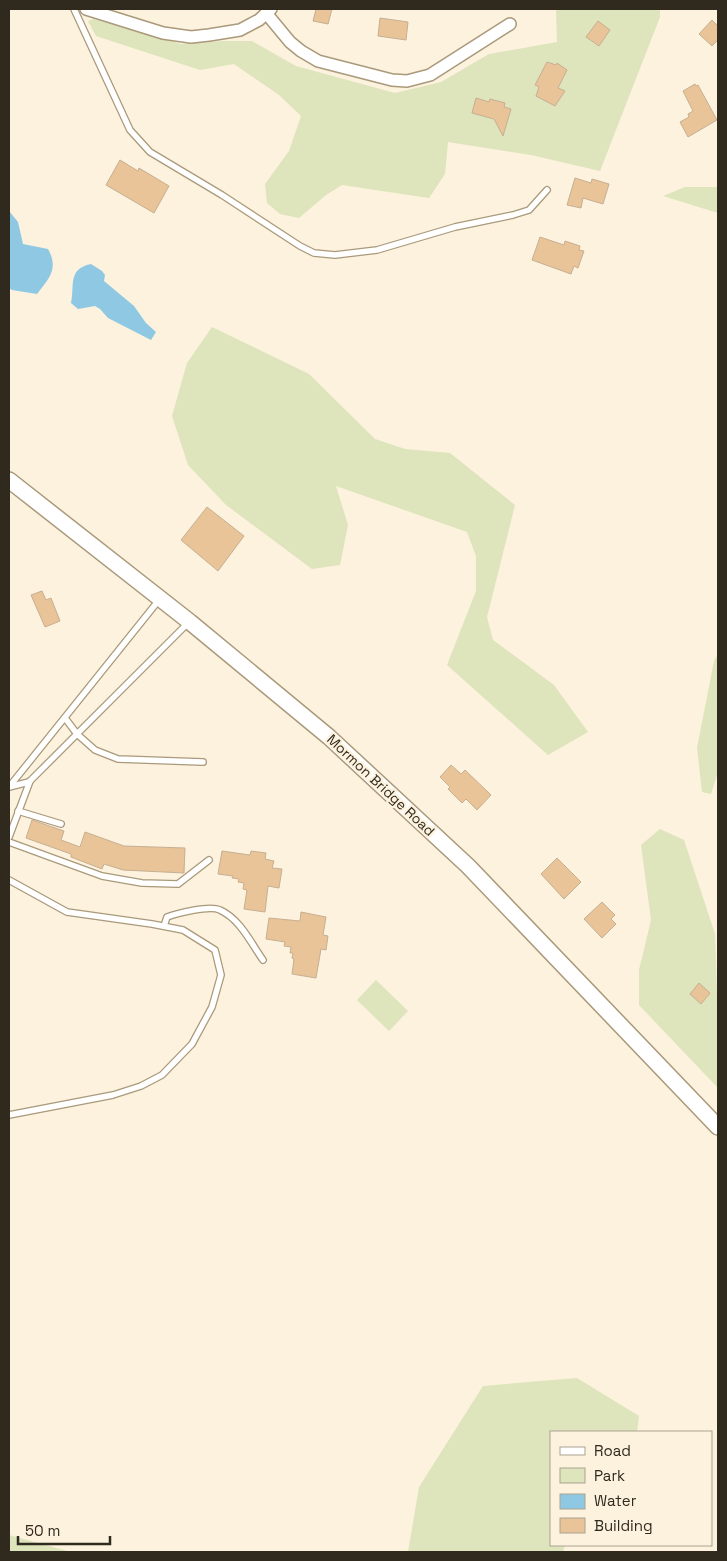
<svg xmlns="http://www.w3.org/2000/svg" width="727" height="1561" font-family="'Space Grotesk',sans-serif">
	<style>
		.green { fill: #dee4bc }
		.water { fill: #8ec8e3 }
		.building { fill: #e8c498; stroke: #c7af92 }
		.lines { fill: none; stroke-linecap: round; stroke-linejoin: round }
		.service-casing { stroke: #aa997a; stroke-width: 8 }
		.minor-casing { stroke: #aa997a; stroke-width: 14 }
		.secondary-casing { stroke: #aa997a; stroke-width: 18 }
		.service { stroke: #fff; stroke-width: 5.5 }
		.minor { stroke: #fff; stroke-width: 11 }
		.secondary { stroke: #fff; stroke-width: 15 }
		.labels { text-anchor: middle; stroke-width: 4.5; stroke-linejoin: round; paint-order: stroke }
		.street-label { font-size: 14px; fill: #30291d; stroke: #fcf2de }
	</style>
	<rect width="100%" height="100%" fill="#fcf2de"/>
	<g class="green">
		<path d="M556,9H660V17L600,171L531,155L448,142L445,174L429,198L342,185L326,195L299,218L280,214L267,203L265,184L289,151L301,116L279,95L234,64L200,70L96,36L88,21L94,19L181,44L223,41H252L296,66L395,93L441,82L489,54L557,42Z"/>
		<path d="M685,187H718V213L663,196Z"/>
		<path d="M212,327L309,374L375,439L405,449L450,453L515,505L487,617L493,640L554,685L588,732L548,755L447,665L476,591V556L467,532L336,486L348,525L340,565L312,569L226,505L188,465L172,416L187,363Z"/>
		<path d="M718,654V772L711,794L702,792L697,748L714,661Z"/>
		<path d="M660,829L684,840L715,934L718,1021V1088L639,1005V970L651,920L641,845Z"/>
		<path d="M376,980L408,1011L389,1031L357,1000Z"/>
		<path d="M577,1378L639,1416L637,1432H551V1545H565L563,1552H408L419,1487L483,1386Z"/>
		<path d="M9,1535L71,1552H9Z"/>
	</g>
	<g class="water">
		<path d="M9,211L18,222L23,244L48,249C59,269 49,278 37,294L12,290L9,288Z"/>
		<path d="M91,264L102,271L105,275L104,281L134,306L146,323L156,332L151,340L108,318L100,309L95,306L78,309L71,303C75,286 67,269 91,264Z"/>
	</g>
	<g class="building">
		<path d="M316,9H332L328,24L313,21Z"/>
		<path d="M380,18L408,22L406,40L378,36Z"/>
		<path d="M712,20L718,26V40L712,46L699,34Z"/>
		<path d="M598,21L610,30L599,46L586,37Z"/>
		<path d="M547,62L556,65L557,63L567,70L558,88L565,91L555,106L536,96L539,87L535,85Z"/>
		<path d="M695,84L696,86L698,85L717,120L688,137L680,122L689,117L688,114L693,111L683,91Z"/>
		<path d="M476,98L489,102L490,99L505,103L504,107L511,109L503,136L494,119L472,113Z"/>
		<path d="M120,160L138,171L139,168L169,186L154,213L106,185Z"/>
		<path d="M575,178L591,183L592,179L609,184L603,204L583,198L581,208L567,205Z"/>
		<path d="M540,237L564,245L565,241L580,246L579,250L584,251L578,268L574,266L571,274L532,260Z"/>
		<path d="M207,507L244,536L218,571L181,540Z"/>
		<path d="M42,591L46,600L51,598L60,621L45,627L31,595Z"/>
		<path d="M451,765L461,774L465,770L491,795L477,810L466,799L462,803L448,789L450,787L440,777Z"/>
		<path d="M32,820L64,831L61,840L80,847L85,832L124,846L185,848L184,873L123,870L104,864L102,869L71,857V854L26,838Z"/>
		<path d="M222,851L250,855L251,851L266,853L265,859L274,861L272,868L282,869L279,888L268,886L265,912L244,909L247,890L243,889L244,883L238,882L239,879L232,878L233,876L218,874Z"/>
		<path d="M557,858L581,882L564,899L541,874Z"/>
		<path d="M602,902L615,915L611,919L616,924L602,938L584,919Z"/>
		<path d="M301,912L326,917L323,935L328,936L326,950L321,949L316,978L292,974L294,959L292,958L293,953H290L291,947L284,946L285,942L266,939L269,918L300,921Z"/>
		<path d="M699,983L710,993L701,1004L690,994Z"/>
	</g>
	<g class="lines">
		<g class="service-casing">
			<g id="service">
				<path d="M74,9L130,130L150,152L222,195L300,246L314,253L335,255L377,250L455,227L513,215L529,210L547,190"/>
				<path d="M65,718L77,734L95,750L118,759L203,762"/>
				<path d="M9,787L29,782L188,623"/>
				<path d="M9,787L159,600"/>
				<path d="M18,811L61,824"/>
				<path d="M9,837L30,781"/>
				<path d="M9,842L102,876L142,883L178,884L209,860"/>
				<path d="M9,880L67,912L152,924L183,930L215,950L221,975L212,1007L192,1044L162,1075L141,1086L113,1095L9,1115"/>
				<path d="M164,926L167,917C178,913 210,905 220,910C240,919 251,943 263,960"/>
			</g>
		</g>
		<g class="minor-casing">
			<g id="minor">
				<path d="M86,9L163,33L191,37L209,35L240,30L259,20L271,9"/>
				<path d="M266,13L290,42L301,51L318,61L392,80L407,81L430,75L510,24"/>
			</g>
		</g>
		<g class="secondary-casing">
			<path id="secondary" d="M9,480L190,622L329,737L468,866L718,1127"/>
		</g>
		<use href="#service" class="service"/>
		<use href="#minor" class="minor"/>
		<use href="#secondary" class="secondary"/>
	</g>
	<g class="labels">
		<g class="street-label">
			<text transform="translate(381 785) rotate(43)" y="5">Mormon Bridge Road</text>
		</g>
	</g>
	<rect width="727" height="1561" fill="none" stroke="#30291d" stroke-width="20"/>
	<rect x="550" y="1431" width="162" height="115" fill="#fcf2de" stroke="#aaa291"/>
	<rect x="560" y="1447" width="25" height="8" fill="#ffffff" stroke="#aaa291"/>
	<text x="594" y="1456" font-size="15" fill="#30291d">Road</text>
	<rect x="560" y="1468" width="25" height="15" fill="#dee4bc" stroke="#aaa291"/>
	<text x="594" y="1481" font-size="15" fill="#30291d">Park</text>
	<rect x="560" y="1494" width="25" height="15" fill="#8ec8e3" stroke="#aaa291"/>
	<text x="594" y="1506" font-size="15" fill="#30291d">Water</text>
	<rect x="560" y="1518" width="25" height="15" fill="#e8c498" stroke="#aaa291"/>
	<text x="594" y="1531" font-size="15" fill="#30291d">Building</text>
	<path d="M18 1536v8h92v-8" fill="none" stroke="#30291d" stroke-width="2.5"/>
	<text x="25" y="1536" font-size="15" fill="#30291d" stroke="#fcf2de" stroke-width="4" paint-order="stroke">50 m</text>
</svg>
